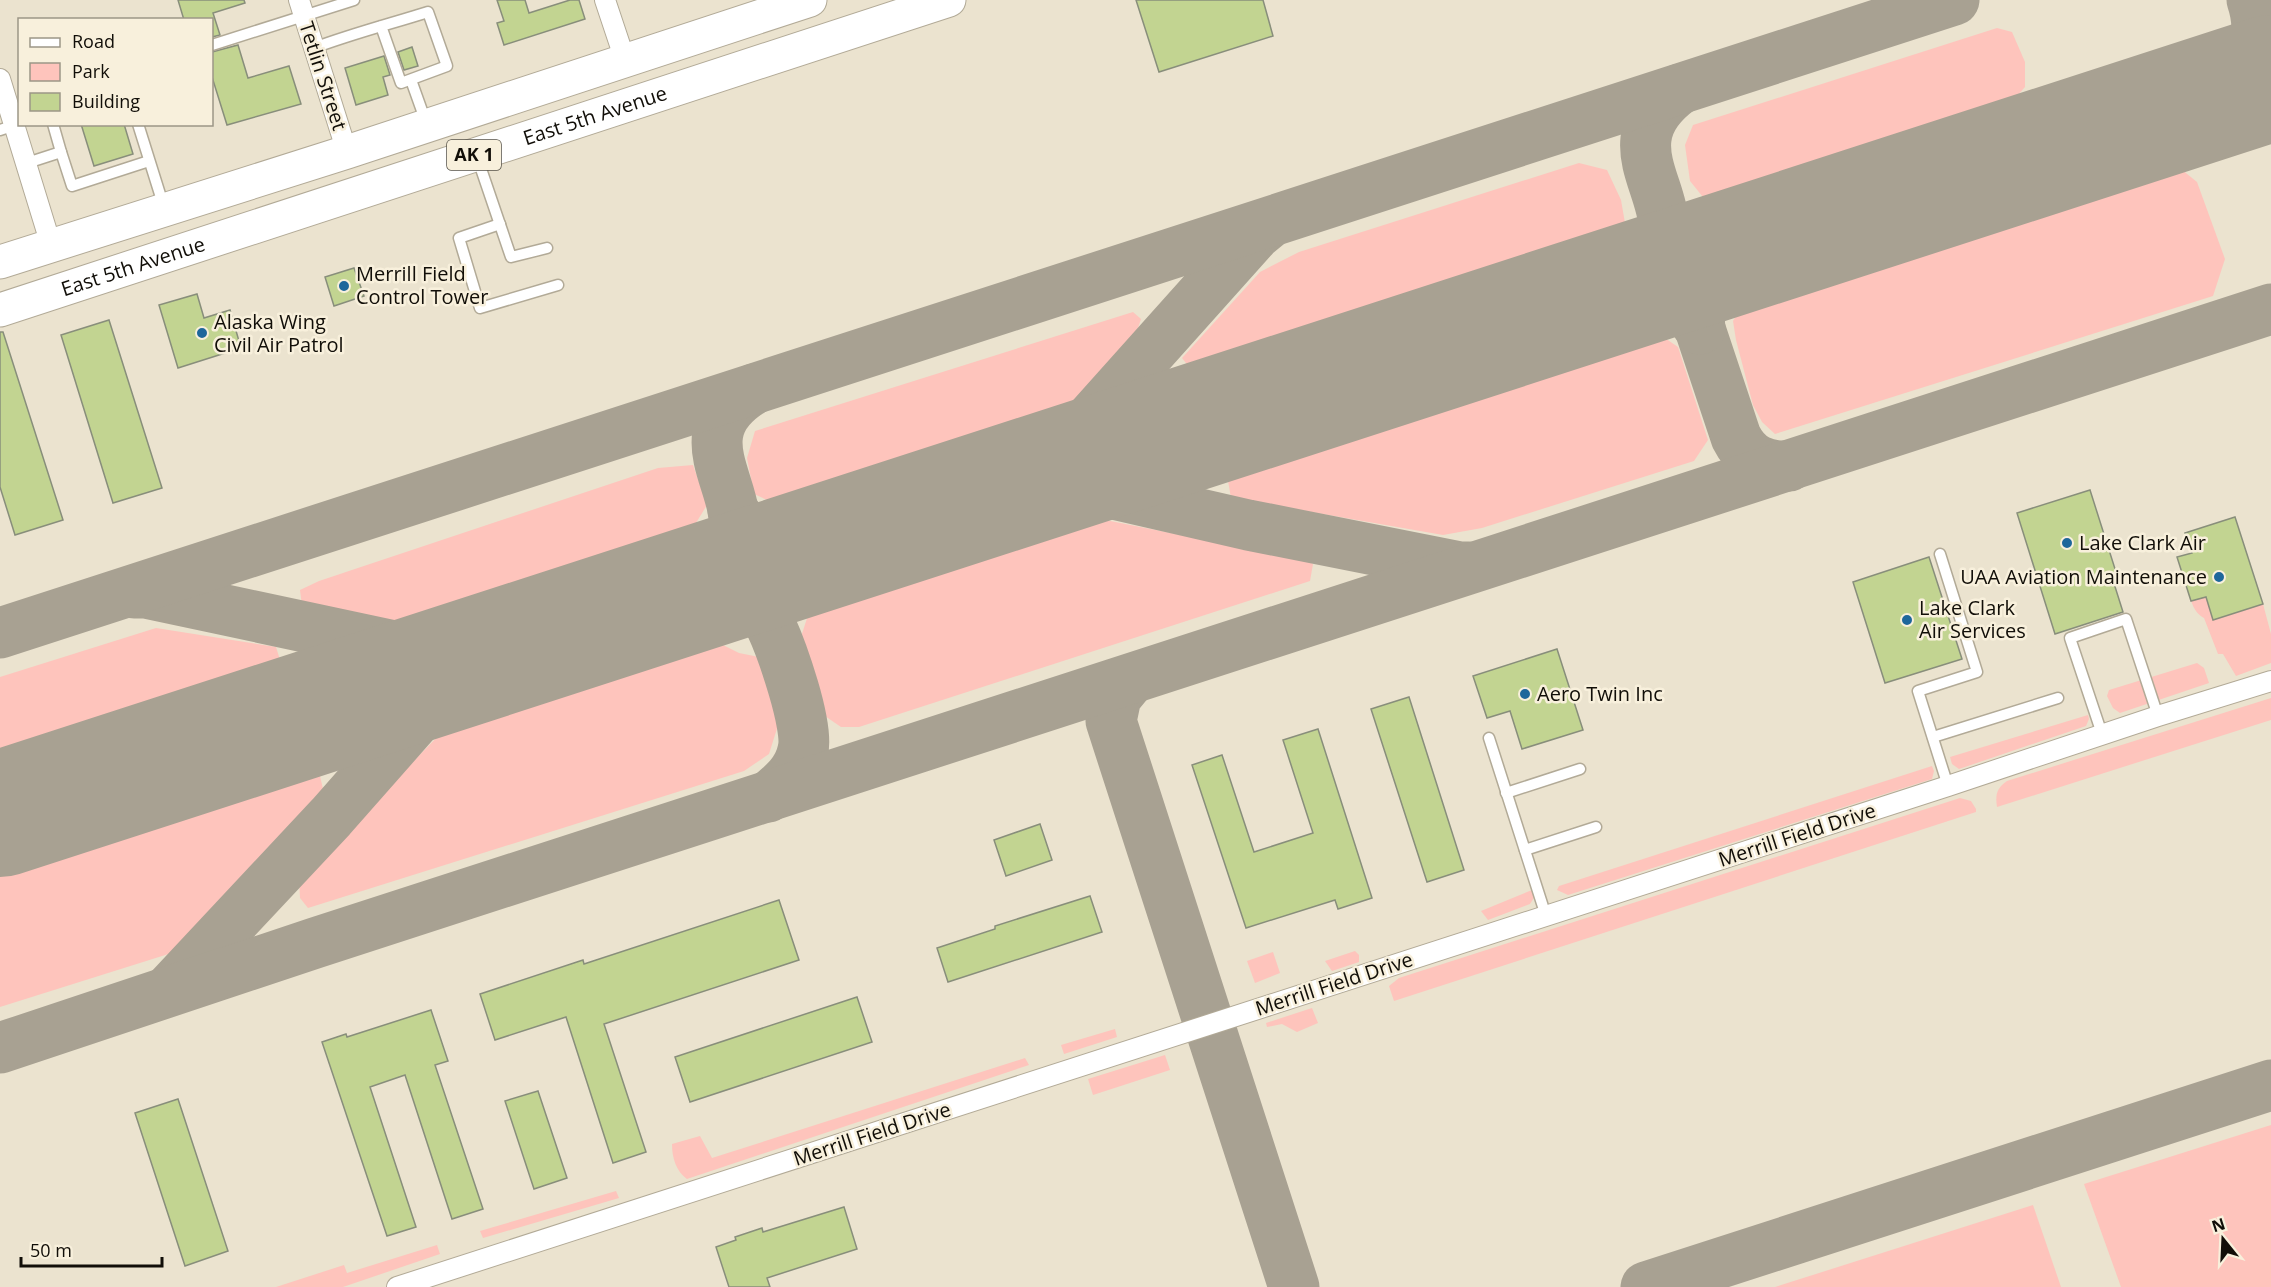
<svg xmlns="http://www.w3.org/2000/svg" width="2271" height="1287" font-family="'Open Sans',sans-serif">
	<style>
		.green { fill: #fec4bc }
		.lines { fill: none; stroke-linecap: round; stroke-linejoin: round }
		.taxiway { stroke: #a8a192; stroke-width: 51 }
		.runway { stroke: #a8a192; stroke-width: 126 }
		.building { fill: #c2d491; stroke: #888e7b; stroke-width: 1.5 }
		.lane-casing { stroke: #b2aa97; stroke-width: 13 }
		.street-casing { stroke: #b2aa97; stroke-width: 22 }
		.highway-casing { stroke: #b2aa97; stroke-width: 35 }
		.lane { stroke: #fff; stroke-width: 10 }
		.street { stroke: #fff; stroke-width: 20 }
		.highway { stroke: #fff; stroke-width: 33 }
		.poi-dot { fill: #1e679b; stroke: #f8f0dc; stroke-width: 2 }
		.labels { text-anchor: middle; stroke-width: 5; stroke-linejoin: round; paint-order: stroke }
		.shield { fill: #f8f0dc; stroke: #565248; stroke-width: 1.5 }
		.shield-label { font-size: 18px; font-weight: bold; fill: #110e08 }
		.street-label { font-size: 20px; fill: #110e08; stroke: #f8f0dc }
		.poi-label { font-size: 20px; fill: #110e08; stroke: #f8f0dc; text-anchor: start }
	</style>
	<rect width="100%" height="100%" fill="#ebe3cf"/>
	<g class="green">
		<path d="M1997,28L2012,32L2025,62V87L2008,106L1729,202H1707L1690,181L1685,145L1693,125Z"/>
		<path d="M1579,163L1607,170L1621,200L1625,223L1613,237L1190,368L1182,358L1260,272L1299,252Z"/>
		<path d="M2173,166L2181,169L2197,182L2225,259L2213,296L1775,434L1762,422L1753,405L1736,340L1733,321L1747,298Z"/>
		<path d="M1133,312L1141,319L1135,337L1068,408L1051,420L780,506L754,494L747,458L755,431Z"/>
		<path d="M1659,334L1678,347L1708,440L1694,461L1482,528L1443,535L1231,498L1227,475Z"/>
		<path d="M693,465L707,505L688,536L408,625L302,606L300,590L319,581L658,468Z"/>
		<path d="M1095,518L1302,559L1313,564L1310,581L859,727H841L822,714L800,640L809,612Z"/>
		<path d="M2206,597L2213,620L2263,604L2271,634V663L2236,676L2223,654H2218L2204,618C2197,614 2194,609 2191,601Z"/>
		<path d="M156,628L276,647L282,666L0,757V677Z"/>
		<path d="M719,643L739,653L759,657L780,719L769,754L744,771L308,908L300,898L299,878L450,724Z"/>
		<path d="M2197,663L2204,668L2209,683L2120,713L2113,708L2107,696L2109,690Z"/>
		<path d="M2271,698V720L1997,807C1995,794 1997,788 2007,781Z"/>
		<path d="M2088,715L2089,719L2086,726L1959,769L1952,764L1950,757Z"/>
		<path d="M1932,766L1934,771L1932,779L1568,895L1557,890L1559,886Z"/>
		<path d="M308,775L320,776L323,789L206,928L178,951L0,1007V873Z"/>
		<path d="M1960,798L1971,801L1976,809V812L1394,1001L1389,986L1399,978Z"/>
		<path d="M1532,890L1535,896L1530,904L1488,920L1481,911Z"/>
		<path d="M1355,951L1359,955V962L1332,971L1325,961Z"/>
		<path d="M1273,952L1280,973L1255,983L1247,961Z"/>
		<path d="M1312,1008L1318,1023L1297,1032L1282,1024L1267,1027L1266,1023Z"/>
		<path d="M1115,1029L1117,1037L1064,1054L1061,1045Z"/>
		<path d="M1165,1055L1170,1070L1093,1095L1088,1079Z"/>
		<path d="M1025,1058L1029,1065L687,1179C676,1171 672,1158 672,1144L700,1136L712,1158Z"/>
		<path d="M2271,1125V1287H2121L2084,1184Z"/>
		<path d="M616,1191L619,1198L483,1238L480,1231Z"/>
		<path d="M2033,1205L2061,1287H1775Z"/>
		<path d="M437,1245L440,1254L343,1287H276L344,1265L347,1273Z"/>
	</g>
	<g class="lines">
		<g class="taxiway">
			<path d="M2210,98C2243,68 2268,48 2252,0"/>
			<path d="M2210,98L2240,100L2271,109"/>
			<path d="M1612,291L1647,290L1657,291L1668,295L1687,310L1700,329L1736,437C1747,459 1764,467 1789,466"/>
			<path d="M1612,291C1625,282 1642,274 1652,261C1696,205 1597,150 1680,89"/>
			<path d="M1700,329C1696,290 1710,271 1742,249"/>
			<path d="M1008,487L1060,453L1256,234L1267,225"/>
			<path d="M1007,488L1060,484L1074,485L1248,525L1460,567H1469"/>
			<path d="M733,511C759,547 779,553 822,548"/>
			<path d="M693,589C715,590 735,591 754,605C760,610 767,619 771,626C782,650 809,726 803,750C799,771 784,784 768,797"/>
			<path d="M693,589C706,580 721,570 729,555C758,496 671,439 754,389"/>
			<path d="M134,593H146L436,655H466L501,651"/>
			<path d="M0,633L1954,0"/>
			<path d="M1130,680L1116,697L1111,721L1294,1287"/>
			<path d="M171,988L331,817L442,691L469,671L502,651"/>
			<path d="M0,1048L315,943L2271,309"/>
			<path d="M1646,1287L2271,1085"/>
		</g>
		<path class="runway" d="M0,814L2271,78"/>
	</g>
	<g class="building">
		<path d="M178,0H244L245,3L213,13L220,35L212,37V20H184Z"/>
		<path d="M497,0H525L529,13L570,0H579L585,19L504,45L497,23L504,21Z"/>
		<path d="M1136,0H1263L1273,36L1159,72Z"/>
		<path d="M238,45L248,78L289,66L301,104L227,125L212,77V52Z"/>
		<path d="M412,47L418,66L404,70L398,52Z"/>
		<path d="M384,56L390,75L383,77L388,95L356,105L345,68Z"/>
		<path d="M81,124H124L133,154L94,166Z"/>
		<path d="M354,268L364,296L334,306L325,277Z"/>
		<path d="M197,294L204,318L230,310L241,348L178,368L159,305Z"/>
		<path d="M109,320L162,488L113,503L61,335Z"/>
		<path d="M0,332H3L63,520L15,535L0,487Z"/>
		<path d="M2090,490L2116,572L2111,574L2123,612L2055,634L2017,513Z"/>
		<path d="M2235,517L2263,604L2213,620L2206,597L2191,601L2177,557L2192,553L2185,533Z"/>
		<path d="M1929,557L1962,659L1885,683L1853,582Z"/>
		<path d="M1557,649L1583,730L1522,749L1510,711L1487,718L1473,676Z"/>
		<path d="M1409,697L1464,870L1427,882L1371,709Z"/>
		<path d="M1318,729L1372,898L1338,909L1335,900L1246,928L1192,765L1222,755L1254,852L1313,833L1283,740Z"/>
		<path d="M1040,824L1052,860L1006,876L994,840Z"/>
		<path d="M1090,896L1102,932L948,982L937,948L995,929V926Z"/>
		<path d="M779,900L799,960L604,1024L646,1152L613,1163L566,1017L495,1040L480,994L583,960L584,964Z"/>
		<path d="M857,997L872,1042L690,1102L675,1057Z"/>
		<path d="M431,1010L448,1061L435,1065L483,1209L452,1219L405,1075L370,1087L416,1227L387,1236L322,1042L346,1034L347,1037Z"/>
		<path d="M538,1091L567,1178L534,1189L505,1101Z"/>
		<path d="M178,1099L228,1251L185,1266L135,1113Z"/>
		<path d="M844,1207L857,1249L767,1278L770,1287H729L716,1247L736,1240L735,1237L762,1228L763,1232Z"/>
	</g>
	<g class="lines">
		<g class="lane-casing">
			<g id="lane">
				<path d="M212,45L354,0"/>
				<path d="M314,48C351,34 390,24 428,12L447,66L401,83L381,26"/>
				<path d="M411,80L426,122"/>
				<path d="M53,124L61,152"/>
				<path d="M138,124L164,207"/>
				<path d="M0,130L15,125"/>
				<path d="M477,157L511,257L547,248"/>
				<path d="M27,163L61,152L72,186L149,161"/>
				<path d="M500,224L459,238L480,308L558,285"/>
				<path d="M1940,554L1977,672L1918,691L1948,786"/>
				<path d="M2102,734L2070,638L2126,619L2158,716"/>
				<path d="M1933,737L2058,698"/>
				<path d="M1489,738L1546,916"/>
				<path d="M1506,793L1580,769"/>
				<path d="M1525,850L1596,827"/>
			</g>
		</g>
		<g class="street-casing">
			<g id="street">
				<path d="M299,0L347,152"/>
				<path d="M605,0L625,60"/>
				<path d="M0,79L51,245"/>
				<path d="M397,1287L1948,786L2158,716L2271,681"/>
			</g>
		</g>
		<g class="highway-casing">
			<g id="highway">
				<path d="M0,262L347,152L810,0"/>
				<path id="s1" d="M0,310L949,0"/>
			</g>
		</g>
		<use href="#lane" class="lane"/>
		<use href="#street" class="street"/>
		<use href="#highway" class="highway"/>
	</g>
	<g class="poi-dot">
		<circle cx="344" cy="286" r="6"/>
		<circle cx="202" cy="333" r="6"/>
		<circle cx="2067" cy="543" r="6"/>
		<circle cx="2219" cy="577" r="6"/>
		<circle cx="1907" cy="620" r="6"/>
		<circle cx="1525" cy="694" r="6"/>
	</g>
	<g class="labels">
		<rect class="shield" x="447" y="140" width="54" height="30" rx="4.5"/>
		<g class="shield-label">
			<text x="474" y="161">AK 1</text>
		</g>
		<g class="street-label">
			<text transform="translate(323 76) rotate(72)" y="7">Tetlin Street</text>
			<text dy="7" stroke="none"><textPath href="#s1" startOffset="626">East 5th Avenue</textPath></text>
			<text dy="7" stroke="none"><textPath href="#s1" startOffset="140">East 5th Avenue</textPath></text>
			<text transform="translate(1797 835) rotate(-18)" y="7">Merrill Field Drive</text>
			<text transform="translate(1334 984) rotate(-18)" y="7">Merrill Field Drive</text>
			<text transform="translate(872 1134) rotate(-18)" y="7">Merrill Field Drive</text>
		</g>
		<g class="poi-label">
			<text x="356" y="281">Merrill Field<tspan x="356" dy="23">Control Tower</tspan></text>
			<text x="214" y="329">Alaska Wing<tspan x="214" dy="23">Civil Air Patrol</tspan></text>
			<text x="2079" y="550">Lake Clark Air</text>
			<text x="2207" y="584" text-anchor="end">UAA Aviation Maintenance</text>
			<text x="1919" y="615">Lake Clark<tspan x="1919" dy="23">Air Services</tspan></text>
			<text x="1537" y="701">Aero Twin Inc</text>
		</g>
	</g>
	<rect x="18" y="18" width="195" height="108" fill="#f8f0dc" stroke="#9c9687" stroke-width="1.5"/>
	<rect x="30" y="38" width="30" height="9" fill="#ffffff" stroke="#9c9687" stroke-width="1.5"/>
	<text x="72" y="48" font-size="18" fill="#110e08">Road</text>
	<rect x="30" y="63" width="30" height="18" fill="#fec4bc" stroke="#9c9687" stroke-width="1.5"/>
	<text x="72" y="78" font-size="18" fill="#110e08">Park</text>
	<rect x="30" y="93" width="30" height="18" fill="#c2d491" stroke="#9c9687" stroke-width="1.5"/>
	<text x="72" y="108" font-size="18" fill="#110e08">Building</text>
	<g transform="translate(2223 1239) rotate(342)" stroke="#f8f0dc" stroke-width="4.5" paint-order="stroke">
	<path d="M0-4.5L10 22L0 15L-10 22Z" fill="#110e08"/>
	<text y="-9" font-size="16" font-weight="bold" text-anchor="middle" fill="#110e08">N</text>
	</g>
	<path d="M21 1257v9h141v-9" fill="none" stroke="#110e08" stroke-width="3"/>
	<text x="30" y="1257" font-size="18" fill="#110e08" stroke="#f8f0dc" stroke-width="4.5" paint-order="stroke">50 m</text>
</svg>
